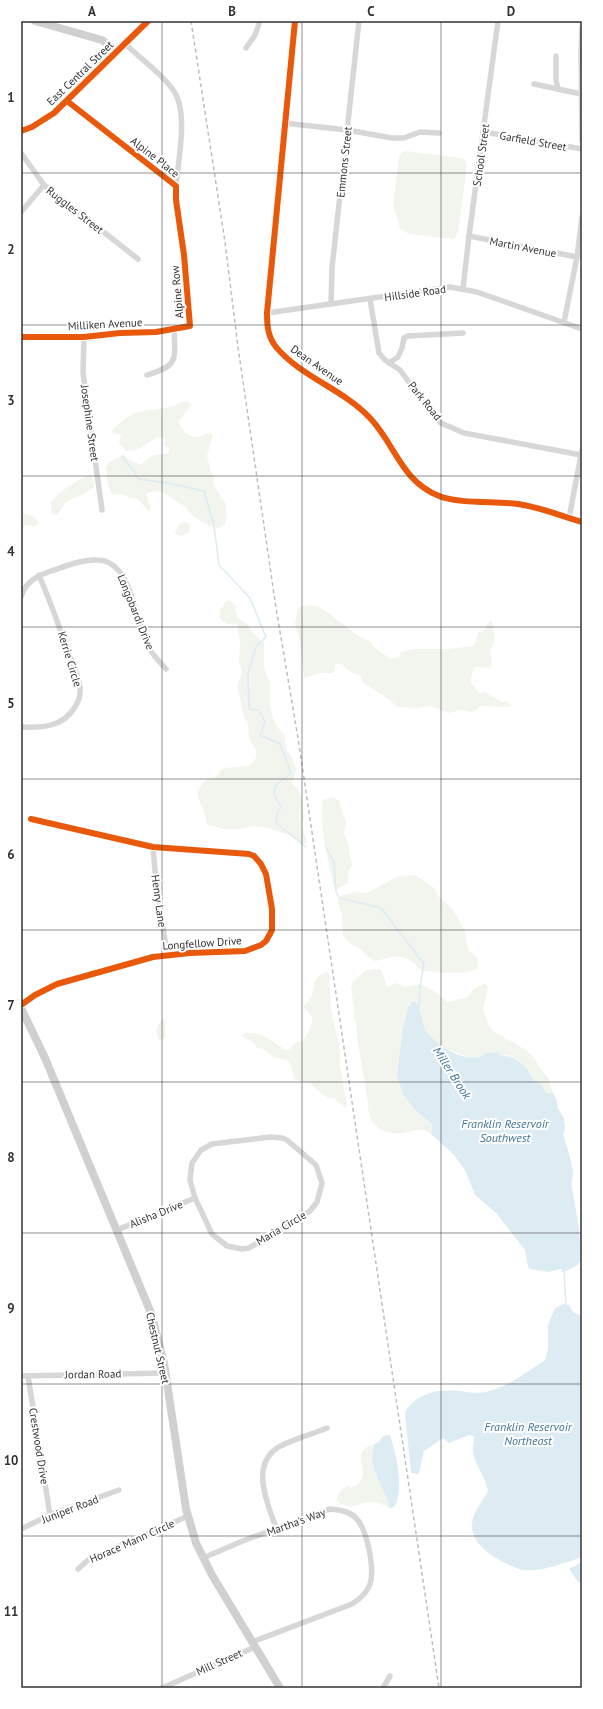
<svg xmlns="http://www.w3.org/2000/svg" width="603" height="1709" font-family="'PT Sans',sans-serif">
	<style>
		.green { fill: #f1f5ed }
		.water { fill: #ddebf3 }
		.lines { fill: none; stroke-linecap: round; stroke-linejoin: round }
		.stream { stroke: #ddebf3; stroke-width: 1.5 }
		.minor { stroke: #d7d7d7; stroke-width: 5.5 }
		.secondary { stroke: #d0d0d0; stroke-width: 8 }
		.rail { stroke: #bebebe; stroke-width: 1.5; stroke-dasharray: 4 3; stroke-linecap: butt }
		.cycleway-casing { stroke: #fff; stroke-width: 8 }
		.cycleway { stroke: #e8590c; stroke-width: 6 }
		.grid { fill: none; stroke: #333; stroke-width: 1; stroke-opacity: 0.55 }
		.labels { text-anchor: middle; stroke-width: 4; stroke-linejoin: round; paint-order: stroke }
		.street-label { font-size: 11px; fill: #333; stroke: #fff }
		.water-label { font-size: 12px; font-style: italic; fill: #3f7597; stroke: #fff }
		.neatline { fill: none; stroke: #333; stroke-width: 1.5 }
		.grid-label { font-size: 13px; text-anchor: middle; font-weight: bold; fill: #333 }
	</style>
	<rect width="100%" height="100%" fill="#fff"/>
	<g class="green">
		<path d="M406,151L461,158L466,161L467,166L458,233L454,239L409,234L400,228L393,205L399,157L401,153Z"/>
		<path d="M188,401L191,405L179,421C179,428 188,435 194,437L202,436L208,433L213,435L207,456L211,472L214,477L213,482L221,498L226,504V511L227,514L225,524L219,528C210,528 189,516 186,507C172,501 162,485 146,494V496L151,508L149,512L138,499L129,498L123,494L112,495C108,490 107,474 106,467L110,462L123,455L135,463L141,464L152,456L168,453L170,449L164,445L165,438L157,437L137,450L126,451L119,443L121,435L114,433L112,431L114,428C138,406 142,413 170,407C176,406 181,401 188,401Z"/>
		<path d="M91,475L94,482V487L80,496L73,498L65,503L58,514L54,515L51,511V502C62,490 75,480 91,475Z"/>
		<path d="M21,513L33,516L39,523L35,526L25,525L21,530V533Z"/>
		<path d="M185,522L190,525L189,533L181,536L176,534L175,531L181,523Z"/>
		<path d="M230,600L235,605L237,617L247,624L256,636L264,643C264,655 262,672 270,681V705L272,715L275,724L284,735L287,751L292,757L296,769L292,784L299,790L302,799L304,818L302,825L307,843H301L293,836L264,827L253,826L240,829H222L207,824C206,810 199,805 197,792L204,781L219,775L220,771L225,768L249,766L256,758V750L249,739L248,724L244,716L237,686L242,673L239,660L240,641L237,624H227L220,619V610L226,601Z"/>
		<path d="M312,605L323,609L357,635L372,643V646L391,659L398,657L402,652L413,649H447L474,646L478,633L484,631L489,622L492,621L495,638L490,652L492,666L489,668L475,667C468,685 469,679 479,693L485,692L502,702L507,701L511,705L510,707L480,706L476,711L471,712L461,710L448,713L431,706L417,708L397,707L389,699L362,682L361,676L349,671L342,664H335V670L332,673H321L304,678L300,642L295,624L298,607Z"/>
		<path d="M333,797L338,800L346,822L344,833L348,843L349,852L352,865L348,872V883L337,889L333,884C328,857 319,827 323,800Z"/>
		<path d="M415,875L434,888L438,896L451,908L457,916L465,932L468,950L477,958L478,968C464,976 438,972 422,971C403,952 400,955 375,961L369,958L362,950L348,942L343,934L342,914L337,901L340,896L355,892L366,893L399,876Z"/>
		<path d="M373,969H380C384,974 384,982 388,987L396,983L405,987L420,984L433,990L447,1002L460,999L467,998L474,989L486,983L488,988L483,1010L490,1027L496,1033L526,1050L534,1058L542,1071L548,1077L553,1093H546L534,1081L531,1073L508,1055L500,1056L498,1052L486,1053L483,1055L471,1058L443,1048L431,1038L424,1027L419,1006L425,1119L431,1123L432,1128L431,1134C428,1132 425,1130 422,1130C416,1129 409,1132 404,1133C382,1136 367,1124 368,1102L357,1038V1027L354,1018V1007L351,987L354,981L365,971Z"/>
		<path d="M327,972L329,974L331,1011L340,1048V1066L347,1105L345,1108L334,1098H328L310,1084L295,1079L289,1061L274,1057L263,1049L257,1048L254,1043L241,1035C256,1027 273,1042 286,1050L290,1049L295,1043L303,1041C310,1028 319,1018 304,1008V1006C306,1003 311,999 312,995C315,983 313,977 327,972Z"/>
		<path d="M162,1019H165L166,1036L165,1039L159,1041L156,1030Z"/>
		<path d="M374,1444C374,1448 372,1453 372,1457C372,1472 386,1492 390,1508C385,1506 378,1502 372,1502C360,1502 347,1513 337,1500C337,1494 343,1488 348,1486L351,1488C355,1487 356,1486 359,1483C372,1470 347,1452 374,1444Z"/>
	</g>
	<g class="water">
		<path d="M412,1002H416C422,1010 421,1020 425,1029C434,1045 469,1067 486,1053L498,1052L500,1056C515,1054 529,1068 534,1081L541,1084L546,1093H553L557,1101L558,1109L564,1118L565,1129L563,1134C567,1146 571,1160 573,1172C573,1177 571,1182 572,1188C574,1201 585,1253 579,1263C577,1267 564,1272 562,1272L561,1269L548,1272L530,1269L528,1267L525,1250L496,1213L475,1195L465,1170L453,1154L431,1134L432,1128L431,1123L416,1111L403,1094L397,1075L403,1028L408,1008Z"/>
		<path d="M563,1304L569,1305L573,1312L582,1316V1557C565,1563 537,1574 519,1569C510,1566 499,1560 491,1555C482,1548 473,1540 472,1528C471,1513 482,1503 488,1491C486,1477 474,1463 473,1452C472,1447 475,1442 474,1436L469,1435L449,1443L443,1438L424,1451L419,1473V1474L411,1473L405,1413C415,1393 438,1389 459,1391C468,1392 476,1394 486,1392C508,1387 527,1372 545,1360L548,1349V1325L555,1308Z"/>
		<path d="M390,1435C396,1453 405,1491 394,1507L390,1508C386,1492 372,1472 372,1457C372,1453 374,1448 374,1444L379,1442L383,1436Z"/>
		<path d="M582,1562V1584L578,1582L569,1569Z"/>
	</g>
	<g class="lines">
		<g class="stream">
			<path d="M122,456L139,479L168,483L204,491L214,526L219,565L250,598L266,637L256,647L248,673L249,709L259,710L265,722L260,735L280,744L291,773L275,786L274,794L281,807L277,814L276,823L306,847"/>
			<path d="M326,848L334,862L336,892L339,898L381,908L424,964L420,987L419,1007"/>
			<path d="M564,1271L566,1305"/>
		</g>
		<g class="minor">
			<path d="M295,21L267,313C267,326 268,337 276,347C301,377 343,389 370,418C395,444 401,481 439,496C459,504 495,501 518,504C540,507 561,516 582,522"/>
			<path d="M582,27L581,52L582,141"/>
			<path d="M125,44C138,56 171,81 177,97C187,120 178,161 176,186"/>
			<path d="M246,48L255,35L260,21"/>
			<path d="M556,56V80L558,89"/>
			<path d="M534,84L581,94"/>
			<path d="M284,123L347,130L392,138H404L420,132L439,133"/>
			<path d="M484,132L582,149"/>
			<path d="M21,153L44,185L138,259"/>
			<path d="M21,212L44,185"/>
			<path d="M469,236L577,257"/>
			<path d="M463,289L469,236L498,21"/>
			<path d="M370,299L379,353L385,360L400,370L432,414L441,423L464,433L581,455"/>
			<path d="M331,304L332,268L359,21"/>
			<path d="M267,313L450,287L477,292L582,329"/>
			<path d="M564,322L577,257L582,217"/>
			<path d="M21,337H84L120,333L156,332L190,326L184,255L176,200V186L67,101"/>
			<path d="M84,337L83,373L102,510"/>
			<path d="M389,363L398,357L402,348L404,338L408,336L463,333"/>
			<path d="M147,375C179,365 175,361 174,329"/>
			<path d="M569,518L582,450"/>
			<path d="M21,597C25,582 37,576 51,571C66,566 83,559 98,560C106,560 114,565 119,571C131,585 139,625 147,644C151,654 159,661 166,669"/>
			<path d="M21,727C42,728 63,727 75,707C79,701 81,695 80,687C78,673 71,660 66,647C58,622 49,599 39,575"/>
			<path d="M153,847L155,871L167,955"/>
			<path d="M21,1005L35,995L57,984L153,957L190,953L245,951L261,945L266,941L272,930V909L266,874L261,864L254,856L249,854L153,847L31,819"/>
			<path d="M270,1137L282,1138L287,1140L316,1165L322,1183L317,1202L310,1211L249,1248L242,1249L227,1246L212,1234L195,1198L190,1180L192,1163L201,1150L212,1144Z"/>
			<path d="M117,1230L195,1198"/>
			<path d="M21,1376L165,1373"/>
			<path d="M28,1376L50,1515"/>
			<path d="M276,1528C268,1504 250,1467 277,1448C289,1440 313,1434 327,1428"/>
			<path d="M21,1529L50,1515L119,1490"/>
			<path d="M203,1558L245,1540L330,1509C340,1510 349,1511 356,1518C367,1529 375,1569 370,1584C367,1593 360,1599 352,1604L252,1642"/>
			<path d="M78,1569L88,1560L188,1516"/>
			<path d="M162,1688L255,1647"/>
			<path d="M383,1688L390,1676"/>
		</g>
		<g class="secondary">
			<path d="M35,21L102,40L117,51"/>
			<path d="M21,131L32,127L54,113L148,21"/>
			<path d="M21,1008L45,1058L151,1313L164,1363L186,1509L196,1543L212,1575L280,1688"/>
		</g>
		<path class="rail" d="M191,21L225,242L238,347L276,608L298,738L439,1688"/>
		<g class="cycleway-casing">
			<g id="cycleway">
				<path d="M295,21L267,313C267,326 268,337 276,347C301,377 343,389 370,418C395,444 401,481 439,496C459,504 495,501 518,504C540,507 561,516 582,522"/>
				<path d="M21,131L32,127L54,113L148,21"/>
				<path d="M21,337H84L120,333L156,332L190,326L184,255L176,200V186L67,101"/>
				<path d="M21,1005L35,995L57,984L153,957L190,953L245,951L261,945L266,941L272,930V909L266,874L261,864L254,856L249,854L153,847L31,819"/>
			</g>
		</g>
		<use href="#cycleway" class="cycleway"/>
	</g>
	<path class="grid" d="M162,21V1688M302,21V1688M441,21V1688M21,173H582M21,325H582M21,476H582M21,627H582M21,779H582M21,930H582M21,1082H582M21,1233H582M21,1384H582M21,1536H582"/>
	<g class="labels">
		<g class="street-label">
			<text transform="translate(80 73) rotate(-44)" y="4">East Central Street</text>
			<text transform="translate(533 141) rotate(10)" y="4">Garfield Street</text>
			<text transform="translate(481 155) rotate(-82)" y="4">School Street</text>
			<text transform="translate(155 157) rotate(38)" y="4">Alpine Place</text>
			<text transform="translate(344 162) rotate(-84)" y="4">Emmons Street</text>
			<text transform="translate(75 210) rotate(38)" y="4">Ruggles Street</text>
			<text transform="translate(523 247) rotate(11)" y="4">Martin Avenue</text>
			<text transform="translate(177 292) rotate(-95)" y="4">Alpine Row</text>
			<text transform="translate(415 293) rotate(-8)" y="4">Hillside Road</text>
			<text transform="translate(105 324) rotate(-3)" y="4">Milliken Avenue</text>
			<text transform="translate(317 365) rotate(35)" y="4">Dean Avenue</text>
			<text transform="translate(425 401) rotate(51)" y="4">Park Road</text>
			<text transform="translate(90 423) rotate(82)" y="4">Josephine Street</text>
			<text transform="translate(136 612) rotate(68)" y="4">Longobardi Drive</text>
			<text transform="translate(70 659) rotate(73)" y="4">Kerrie Circle</text>
			<text transform="translate(159 901) rotate(82)" y="4">Henry Lane</text>
			<text transform="translate(202 943) rotate(-4)" y="4">Longfellow Drive</text>
			<text transform="translate(156 1214) rotate(-22)" y="4">Alisha Drive</text>
			<text transform="translate(281 1228) rotate(-31)" y="4">Maria Circle</text>
			<text transform="translate(158 1348) rotate(77)" y="4">Chestnut Street</text>
			<text transform="translate(93 1374) rotate(-1)" y="4">Jordan Road</text>
			<text transform="translate(39 1446) rotate(81)" y="4">Crestwood Drive</text>
			<text transform="translate(70 1509) rotate(-21)" y="4">Juniper Road</text>
			<text transform="translate(296 1522) rotate(-20)" y="4">Martha's Way</text>
			<text transform="translate(132 1541) rotate(-24)" y="4">Horace Mann Circle</text>
			<text transform="translate(219 1662) rotate(-24)" y="4">Mill Street</text>
		</g>
		<g class="water-label">
			<text transform="translate(452 1073) rotate(57)" y="4">Miller Brook</text>
			<text x="505" y="1128">Franklin Reservoir<tspan x="505" dy="14">Southwest</tspan></text>
			<text x="528" y="1431">Franklin Reservoir<tspan x="528" dy="14">Northeast</tspan></text>
		</g>
	</g>
	<rect width="603" height="1709" fill="none" stroke="#ffffff" stroke-width="44"/>
	<rect x="22" y="22" width="559" height="1665" class="neatline"/>
	<g class="grid-label">
		<text x="92" y="16">A</text>
		<text x="232" y="16">B</text>
		<text x="371" y="16">C</text>
		<text x="511" y="16">D</text>
		<text x="11" y="102">1</text>
		<text x="11" y="254">2</text>
		<text x="11" y="405">3</text>
		<text x="11" y="556">4</text>
		<text x="11" y="708">5</text>
		<text x="11" y="859">6</text>
		<text x="11" y="1010">7</text>
		<text x="11" y="1162">8</text>
		<text x="11" y="1313">9</text>
		<text x="11" y="1465">10</text>
		<text x="11" y="1616">11</text>
	</g>
</svg>
